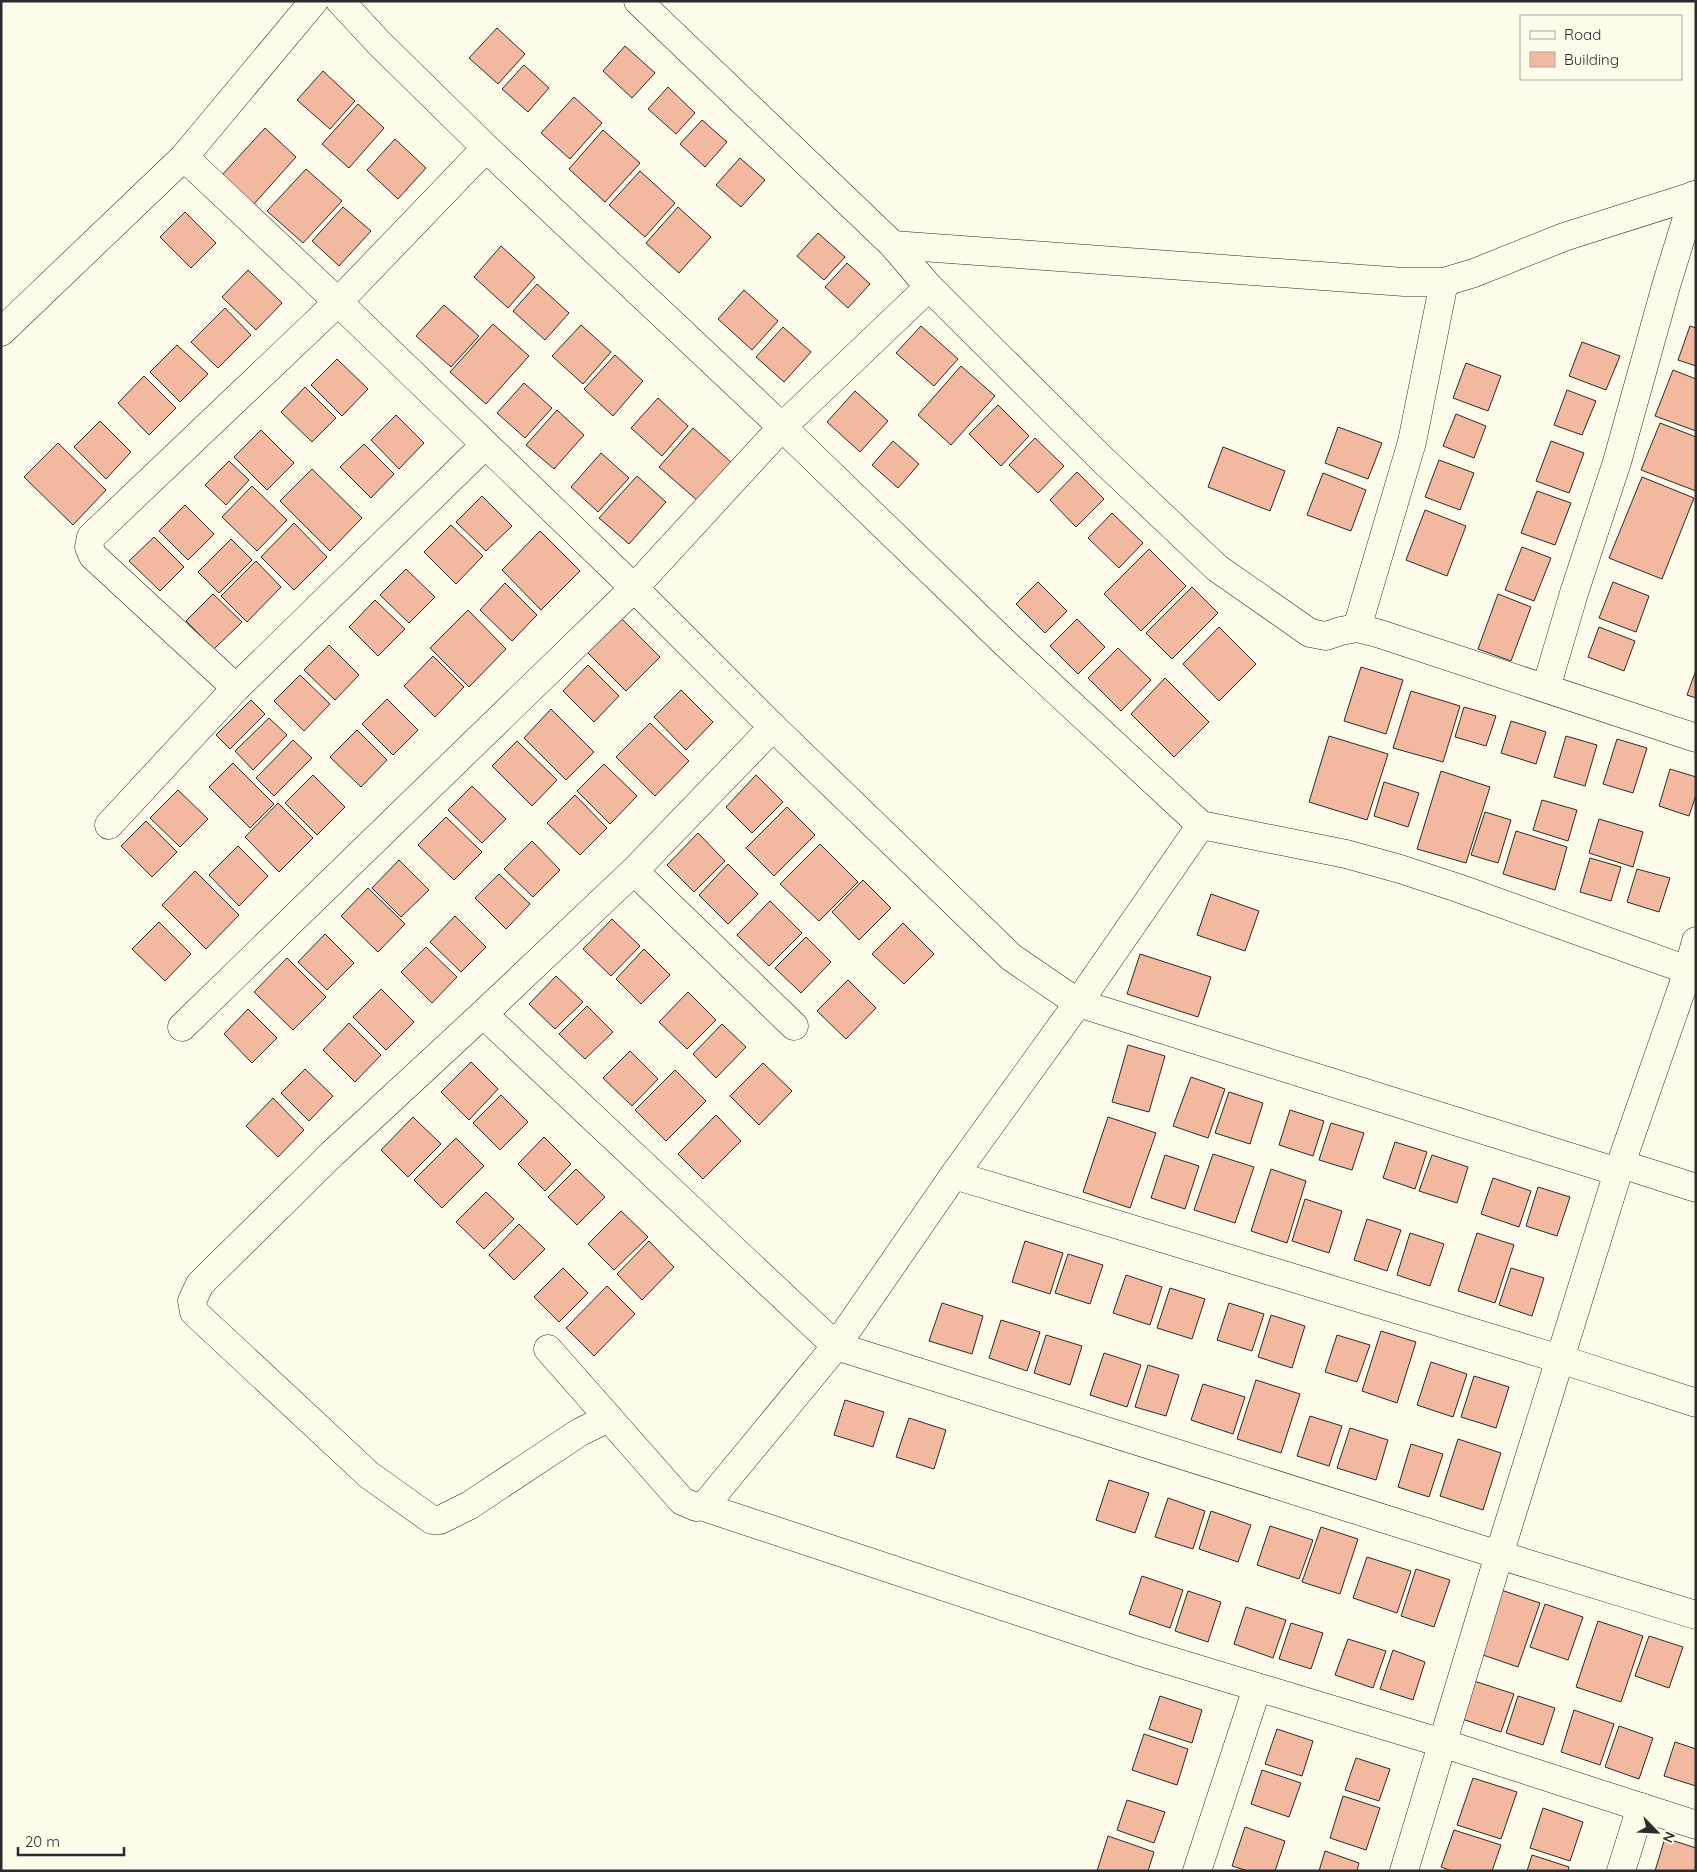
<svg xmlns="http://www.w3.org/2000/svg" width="1697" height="1872" font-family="Quicksand,sans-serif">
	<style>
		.building { fill: #f2b8a0; stroke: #2b2b2b }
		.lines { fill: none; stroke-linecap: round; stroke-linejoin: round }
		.minor-casing { stroke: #2b2b2b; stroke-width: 29 }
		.minor { stroke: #fdfbea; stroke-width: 28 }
	</style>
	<rect width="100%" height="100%" fill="#fdfbea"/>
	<g class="building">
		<path d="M497,28L525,54L498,84L469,58Z"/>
		<path d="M625,46L655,73L632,98L603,71Z"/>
		<path d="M524,65L549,88L528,112L502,89Z"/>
		<path d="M323,71L355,101L330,129L297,100Z"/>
		<path d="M668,87L695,113L676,134L648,109Z"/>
		<path d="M574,97L602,123L570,159L541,133Z"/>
		<path d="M358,104L384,128L349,168L322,144Z"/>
		<path d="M702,120L727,142L705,167L680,144Z"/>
		<path d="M265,128L296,157L254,204L222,175Z"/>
		<path d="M603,130L640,163L605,202L569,169Z"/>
		<path d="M395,139L426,168L398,199L367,170Z"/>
		<path d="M740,158L765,180L741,207L716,185Z"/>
		<path d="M306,169L342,201L303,243L267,211Z"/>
		<path d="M640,171L675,203L645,237L609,205Z"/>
		<path d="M343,207L371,231L339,266L312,241Z"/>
		<path d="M678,207L711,237L679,273L646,243Z"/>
		<path d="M185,212L216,243L191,268L160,237Z"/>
		<path d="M818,233L845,257L824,280L797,256Z"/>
		<path d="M501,246L535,277L508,308L474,277Z"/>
		<path d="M847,263L870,284L848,308L825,287Z"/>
		<path d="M248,270L282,303L256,330L222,297Z"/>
		<path d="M537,284L569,313L545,340L513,311Z"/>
		<path d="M744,290L778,321L752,350L718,319Z"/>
		<path d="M444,305L479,336L451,367L416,336Z"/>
		<path d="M225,308L251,335L218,368L191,342Z"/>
		<path d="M493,324L529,356L486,404L450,372Z"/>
		<path d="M581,325L611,352L583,384L552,356Z"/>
		<path d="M921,326L958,359L934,386L896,353Z"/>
		<path d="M1690,326L1696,328V366L1678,360Z"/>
		<path d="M783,327L811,352L784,382L756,357Z"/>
		<path d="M1582,342L1620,356L1606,390L1569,376Z"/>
		<path d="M177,345L208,374L180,402L150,372Z"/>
		<path d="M615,355L643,381L613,416L584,389Z"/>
		<path d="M337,359L368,389L342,416L311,385Z"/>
		<path d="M1466,363L1501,376L1488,411L1453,398Z"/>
		<path d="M961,366L995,396L951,445L918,415Z"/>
		<path d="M1673,370L1696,379V431L1655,416Z"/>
		<path d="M144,376L176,408L149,435L118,403Z"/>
		<path d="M524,383L552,408L525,438L497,413Z"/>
		<path d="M305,387L336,418L312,442L281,412Z"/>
		<path d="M1567,390L1596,401L1582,435L1554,425Z"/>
		<path d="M855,391L888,421L860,452L827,422Z"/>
		<path d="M658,398L688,426L662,456L631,428Z"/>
		<path d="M998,405L1029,436L1001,466L969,434Z"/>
		<path d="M557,410L584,435L554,469L526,445Z"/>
		<path d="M1456,414L1486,426L1474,458L1443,446Z"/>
		<path d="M396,415L424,443L399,469L371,440Z"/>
		<path d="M100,421L131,452L106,479L74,447Z"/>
		<path d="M1660,423L1696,437V491L1641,470Z"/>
		<path d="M1338,427L1382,443L1368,479L1325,463Z"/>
		<path d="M693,428L732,463L698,501L659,467Z"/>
		<path d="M261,430L294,463L267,490L234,457Z"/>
		<path d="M1035,438L1064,466L1038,493L1009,465Z"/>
		<path d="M893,441L919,464L898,488L872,465Z"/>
		<path d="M1551,441L1584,453L1569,493L1536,481Z"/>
		<path d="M58,443L106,490L73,525L24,477Z"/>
		<path d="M364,444L394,474L371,498L340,467Z"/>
		<path d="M1223,447L1285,471L1270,511L1208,487Z"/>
		<path d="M601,453L629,478L598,512L571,487Z"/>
		<path d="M1439,460L1474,473L1460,510L1425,497Z"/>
		<path d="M229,461L249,480L226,505L205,485Z"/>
		<path d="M312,469L362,518L330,551L280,501Z"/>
		<path d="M1077,472L1104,499L1076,527L1050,500Z"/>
		<path d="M1323,473L1366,490L1351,531L1307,515Z"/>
		<path d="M637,476L666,502L629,544L599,518Z"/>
		<path d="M1642,477L1694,498L1662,579L1609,558Z"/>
		<path d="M252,486L287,520L257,551L222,517Z"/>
		<path d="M1537,491L1571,503L1555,545L1521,533Z"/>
		<path d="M482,496L512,526L486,551L456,522Z"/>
		<path d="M185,505L214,534L188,560L159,531Z"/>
		<path d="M1425,510L1466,526L1447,576L1406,560Z"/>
		<path d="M1112,513L1143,543L1119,568L1088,538Z"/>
		<path d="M294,523L327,557L294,590L261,557Z"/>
		<path d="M451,525L483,556L456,584L424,552Z"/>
		<path d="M540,531L580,571L541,610L502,570Z"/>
		<path d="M154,537L184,567L160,591L129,561Z"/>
		<path d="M231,539L252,560L219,593L198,572Z"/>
		<path d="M1522,547L1551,558L1534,601L1505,590Z"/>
		<path d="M1149,549L1186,586L1141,631L1104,594Z"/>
		<path d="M256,561L281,587L247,622L221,596Z"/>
		<path d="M406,569L435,597L409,623L380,595Z"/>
		<path d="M1038,582L1067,611L1045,633L1016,604Z"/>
		<path d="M1613,582L1649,596L1636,632L1599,618Z"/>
		<path d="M505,583L537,615L512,641L480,610Z"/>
		<path d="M1192,587L1218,613L1172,659L1146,633Z"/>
		<path d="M213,594L242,622L214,649L186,621Z"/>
		<path d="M1498,594L1531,607L1511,661L1478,649Z"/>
		<path d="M375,600L405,629L378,656L349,627Z"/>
		<path d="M468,610L506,649L469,687L430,648Z"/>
		<path d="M615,612L660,657L626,691L581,646Z"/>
		<path d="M1077,619L1105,647L1078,674L1050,646Z"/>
		<path d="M1219,627L1256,664L1219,701L1183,664Z"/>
		<path d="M1599,627L1635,641L1624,671L1588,657Z"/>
		<path d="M329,645L359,675L335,700L304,670Z"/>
		<path d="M1118,648L1151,680L1121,711L1088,678Z"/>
		<path d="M433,656L464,687L435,717L404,686Z"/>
		<path d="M588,665L619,696L594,722L563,691Z"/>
		<path d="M1361,667L1403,680L1386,734L1344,721Z"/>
		<path d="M1696,670V698L1687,695Z"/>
		<path d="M300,675L330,704L304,731L274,701Z"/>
		<path d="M1165,678L1209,722L1174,757L1131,714Z"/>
		<path d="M681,690L713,722L686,750L654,717Z"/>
		<path d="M1411,691L1460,706L1443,762L1393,748Z"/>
		<path d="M387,699L418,730L393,755L362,724Z"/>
		<path d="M251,700L265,714L230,749L216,735Z"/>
		<path d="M1464,707L1496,716L1486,746L1455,737Z"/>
		<path d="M551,709L594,752L566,780L524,738Z"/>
		<path d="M269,718L287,735L253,770L235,751Z"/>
		<path d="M1511,721L1546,732L1536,764L1501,753Z"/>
		<path d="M650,723L689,761L655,796L616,757Z"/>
		<path d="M357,730L387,760L361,787L330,757Z"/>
		<path d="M1329,736L1388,754L1367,820L1309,802Z"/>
		<path d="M1566,736L1597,745L1585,786L1554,777Z"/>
		<path d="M1617,739L1647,748L1633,793L1603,784Z"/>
		<path d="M293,740L312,758L274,796L256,778Z"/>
		<path d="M517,741L557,780L532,806L492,766Z"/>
		<path d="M233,763L274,804L250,828L209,787Z"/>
		<path d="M604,764L637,796L610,824L577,791Z"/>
		<path d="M1670,769L1696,777V795L1689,816L1659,806Z"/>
		<path d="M1441,771L1490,787L1466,863L1417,849Z"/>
		<path d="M313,775L345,807L317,835L285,803Z"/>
		<path d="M756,775L783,802L752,833L726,807Z"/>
		<path d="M1384,782L1419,793L1408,827L1374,816Z"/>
		<path d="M472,786L506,819L482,843L448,810Z"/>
		<path d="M178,790L208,819L180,847L150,818Z"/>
		<path d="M575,795L607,828L580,855L547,823Z"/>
		<path d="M1542,800L1577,810L1568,841L1533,830Z"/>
		<path d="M278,803L313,838L279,872L245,837Z"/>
		<path d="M787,807L815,835L774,876L746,848Z"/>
		<path d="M1485,812L1511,820L1498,863L1471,855Z"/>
		<path d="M446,817L482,852L454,880L418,845Z"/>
		<path d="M1599,819L1643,832L1633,867L1589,853Z"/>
		<path d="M146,821L177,852L152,877L121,846Z"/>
		<path d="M1516,831L1567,847L1555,890L1503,874Z"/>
		<path d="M698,833L725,861L694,892L667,865Z"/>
		<path d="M532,841L560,870L533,897L504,869Z"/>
		<path d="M820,844L858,882L819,921L780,884Z"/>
		<path d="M238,846L268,876L239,906L209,875Z"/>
		<path d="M1590,858L1621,867L1611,901L1580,892Z"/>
		<path d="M399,860L429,890L401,917L372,888Z"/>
		<path d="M728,864L758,894L728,924L699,895Z"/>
		<path d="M1637,869L1670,878L1659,912L1627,902Z"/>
		<path d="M195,871L239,915L206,949L162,905Z"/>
		<path d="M499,874L530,904L506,929L475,898Z"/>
		<path d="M863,880L891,908L859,940L832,912Z"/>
		<path d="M368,888L405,924L378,952L341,916Z"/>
		<path d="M1211,894L1259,911L1245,951L1197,935Z"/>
		<path d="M770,901L802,933L769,966L737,935Z"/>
		<path d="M455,916L486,947L461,972L430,942Z"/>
		<path d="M612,919L640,946L611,976L583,949Z"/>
		<path d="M159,922L191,954L165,981L132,949Z"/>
		<path d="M903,923L934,954L904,984L872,954Z"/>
		<path d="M325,934L354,963L327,990L298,962Z"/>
		<path d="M806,937L831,962L801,993L775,968Z"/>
		<path d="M426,947L457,977L432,1003L401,972Z"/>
		<path d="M644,949L670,975L641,1004L616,979Z"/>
		<path d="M1140,954L1211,977L1198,1017L1127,994Z"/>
		<path d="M287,958L326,997L293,1030L254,992Z"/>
		<path d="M556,976L583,1002L555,1029L529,1004Z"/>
		<path d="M848,980L876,1008L846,1039L817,1011Z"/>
		<path d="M381,989L414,1022L386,1050L353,1017Z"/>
		<path d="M688,992L716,1020L687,1049L659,1022Z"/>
		<path d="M587,1006L613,1032L585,1059L559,1034Z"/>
		<path d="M248,1009L277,1038L252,1063L224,1034Z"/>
		<path d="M349,1023L381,1055L355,1082L323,1050Z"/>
		<path d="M722,1024L746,1047L716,1078L693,1054Z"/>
		<path d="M1128,1045L1165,1056L1149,1112L1112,1102Z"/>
		<path d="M630,1051L658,1079L632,1106L603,1078Z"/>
		<path d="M471,1062L498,1089L469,1120L441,1092Z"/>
		<path d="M763,1063L792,1091L759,1125L730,1096Z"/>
		<path d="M305,1069L333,1096L309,1121L281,1093Z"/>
		<path d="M675,1070L706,1101L666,1141L635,1110Z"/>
		<path d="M1191,1077L1225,1089L1208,1138L1173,1126Z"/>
		<path d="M1229,1092L1263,1103L1250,1144L1215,1133Z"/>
		<path d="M501,1095L528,1122L500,1150L473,1123Z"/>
		<path d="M273,1098L304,1130L278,1157L246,1126Z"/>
		<path d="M1290,1110L1324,1121L1313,1156L1279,1145Z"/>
		<path d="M716,1115L741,1141L703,1179L678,1154Z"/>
		<path d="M413,1117L441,1144L408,1177L381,1150Z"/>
		<path d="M1108,1117L1156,1133L1130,1208L1083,1192Z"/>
		<path d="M1331,1123L1364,1133L1352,1170L1319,1160Z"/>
		<path d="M544,1137L571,1164L545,1191L518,1164Z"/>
		<path d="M456,1138L484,1166L442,1208L414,1180Z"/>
		<path d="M1395,1142L1427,1152L1415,1189L1383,1178Z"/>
		<path d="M1213,1154L1254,1167L1235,1223L1194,1210Z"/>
		<path d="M1165,1155L1199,1166L1185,1209L1151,1198Z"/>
		<path d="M1432,1155L1468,1167L1457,1203L1419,1191Z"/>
		<path d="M576,1169L605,1197L577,1225L548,1197Z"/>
		<path d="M1271,1169L1306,1181L1287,1243L1251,1231Z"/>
		<path d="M1493,1178L1531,1191L1519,1227L1481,1214Z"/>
		<path d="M1538,1187L1570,1197L1557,1236L1526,1226Z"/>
		<path d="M486,1192L514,1219L484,1249L456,1222Z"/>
		<path d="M1305,1199L1342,1211L1329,1253L1292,1241Z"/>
		<path d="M621,1211L648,1237L614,1270L588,1244Z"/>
		<path d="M1367,1219L1401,1230L1387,1271L1354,1260Z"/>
		<path d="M519,1224L545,1249L514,1280L489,1255Z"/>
		<path d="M1410,1233L1444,1244L1430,1286L1397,1275Z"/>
		<path d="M1477,1233L1514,1245L1495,1303L1458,1291Z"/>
		<path d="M649,1241L674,1267L642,1300L617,1274Z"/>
		<path d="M1025,1241L1063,1253L1050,1294L1012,1282Z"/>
		<path d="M1068,1254L1103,1265L1090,1304L1055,1293Z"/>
		<path d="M563,1268L588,1293L559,1322L534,1297Z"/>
		<path d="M1511,1268L1544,1278L1532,1316L1499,1305Z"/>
		<path d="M1126,1275L1162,1287L1150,1325L1113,1313Z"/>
		<path d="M607,1286L635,1314L594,1356L566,1328Z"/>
		<path d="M1170,1288L1205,1299L1192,1339L1157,1328Z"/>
		<path d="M942,1303L983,1316L972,1354L929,1341Z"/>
		<path d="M1229,1303L1264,1314L1252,1351L1217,1340Z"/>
		<path d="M1271,1315L1305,1326L1292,1368L1258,1357Z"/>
		<path d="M1001,1320L1040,1332L1027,1371L989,1358Z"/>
		<path d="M1381,1331L1416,1342L1397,1403L1362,1391Z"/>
		<path d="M1046,1335L1082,1346L1070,1385L1034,1373Z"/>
		<path d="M1337,1335L1370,1345L1357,1382L1325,1372Z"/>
		<path d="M1104,1353L1141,1365L1127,1407L1090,1395Z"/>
		<path d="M1431,1362L1467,1374L1453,1417L1417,1405Z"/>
		<path d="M1148,1365L1179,1375L1166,1416L1135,1407Z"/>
		<path d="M1474,1376L1509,1387L1496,1428L1461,1417Z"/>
		<path d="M1256,1380L1300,1394L1281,1453L1237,1439Z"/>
		<path d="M1203,1384L1245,1397L1233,1434L1191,1420Z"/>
		<path d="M845,1400L884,1412L873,1447L834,1435Z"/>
		<path d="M1310,1416L1342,1426L1329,1466L1297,1456Z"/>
		<path d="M909,1418L946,1430L934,1469L896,1457Z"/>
		<path d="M1350,1428L1388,1440L1376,1480L1337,1468Z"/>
		<path d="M1458,1439L1501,1453L1483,1510L1440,1496Z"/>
		<path d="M1411,1444L1443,1454L1429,1497L1398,1487Z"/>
		<path d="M1109,1480L1149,1493L1135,1533L1096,1520Z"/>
		<path d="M1168,1498L1205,1511L1193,1549L1155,1537Z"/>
		<path d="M1211,1511L1251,1525L1238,1562L1199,1549Z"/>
		<path d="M1270,1526L1313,1540L1299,1579L1257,1565Z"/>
		<path d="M1321,1527L1358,1539L1340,1594L1302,1582Z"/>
		<path d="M1367,1557L1411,1571L1397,1613L1353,1598Z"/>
		<path d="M1416,1569L1450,1580L1434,1627L1401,1616Z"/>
		<path d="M1142,1576L1183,1590L1170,1628L1129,1614Z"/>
		<path d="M1501,1590L1540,1603L1518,1667L1480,1654Z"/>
		<path d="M1188,1591L1221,1602L1208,1642L1175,1631Z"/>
		<path d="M1545,1604L1583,1617L1568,1660L1530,1647Z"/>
		<path d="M1246,1607L1286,1620L1273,1658L1234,1644Z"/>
		<path d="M1598,1621L1643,1636L1621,1702L1576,1687Z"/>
		<path d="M1291,1623L1323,1633L1311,1669L1279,1659Z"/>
		<path d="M1649,1636L1683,1647L1669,1688L1635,1676Z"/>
		<path d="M1348,1639L1386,1651L1373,1688L1335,1675Z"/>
		<path d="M1393,1650L1425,1662L1413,1700L1380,1689Z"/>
		<path d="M1474,1681L1514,1694L1501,1732L1462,1719Z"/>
		<path d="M1160,1696L1202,1710L1192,1743L1149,1729Z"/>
		<path d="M1518,1696L1555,1708L1543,1745L1506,1733Z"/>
		<path d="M1574,1710L1614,1724L1600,1765L1561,1752Z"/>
		<path d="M1619,1726L1653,1738L1639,1779L1605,1767Z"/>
		<path d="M1277,1729L1313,1741L1302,1776L1265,1764Z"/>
		<path d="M1144,1734L1188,1749L1177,1785L1132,1770Z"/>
		<path d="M1675,1742L1696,1749V1786L1664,1776Z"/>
		<path d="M1356,1758L1390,1769L1379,1801L1345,1790Z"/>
		<path d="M1262,1770L1301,1783L1289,1817L1251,1804Z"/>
		<path d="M1473,1778L1517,1792L1501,1839L1457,1825Z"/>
		<path d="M1343,1796L1380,1808L1366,1850L1330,1838Z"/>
		<path d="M1127,1800L1165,1812L1154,1843L1117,1830Z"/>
		<path d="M1543,1808L1583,1822L1570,1861L1530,1848Z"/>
		<path d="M1245,1827L1285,1841L1275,1871H1248L1232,1866Z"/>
		<path d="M1454,1830L1501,1845L1492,1871H1452L1441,1867Z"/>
		<path d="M1108,1836L1154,1852L1148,1871H1097Z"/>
		<path d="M1665,1838L1696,1848V1871H1655Z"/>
		<path d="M1325,1851L1359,1863L1357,1871H1319Z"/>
		<path d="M1532,1855L1569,1867L1568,1871H1527Z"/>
	</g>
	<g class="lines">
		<g class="minor-casing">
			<g id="minor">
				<path d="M340,1L379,43L486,148L782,427L1006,644L1201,825L1346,854L1400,869L1458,888L1696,973"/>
				<path d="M638,1L893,245L929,287L1104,461L1217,568L1310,633L1326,636L1341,631L1357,628L1377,633L1696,738"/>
				<path d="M184,157L338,302L634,588L773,727L1011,957L1078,1003L1618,1172"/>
				<path d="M893,245L1404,282H1444L1474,273L1564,237L1696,195"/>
				<path d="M1,332L184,157L314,1"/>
				<path d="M1357,628L1412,442L1444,282"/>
				<path d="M236,688L93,556L89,547L91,537L338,302L486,148"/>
				<path d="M1546,688L1574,593L1617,462L1666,286L1694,195"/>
				<path d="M109,825L236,688L485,445"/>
				<path d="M634,871L794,1026"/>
				<path d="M483,1014L836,1346L1499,1555L1696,1615"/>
				<path d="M182,1027L634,588L782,427L929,287"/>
				<path d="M1621,1164L1696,1188"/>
				<path d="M954,1175L1560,1359L1696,1403"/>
				<path d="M548,1349L682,1501L696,1507L706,1504L836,1346L954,1175L1078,1003L1201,825"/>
				<path d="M609,1418L580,1432L470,1505L440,1520H432L369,1475L194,1312L192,1301L200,1284L333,1153L483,1014L634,871L773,727"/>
				<path d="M701,1506L1138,1651L1442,1743L1696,1825"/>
				<path d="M1197,1871L1257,1688"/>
				<path d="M1404,1871L1499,1555L1618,1172L1688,971L1696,941"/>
				<path d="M1621,1871L1641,1807"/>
			</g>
		</g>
		<use href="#minor" class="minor"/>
	</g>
	<rect width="1697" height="1872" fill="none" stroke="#2b2b2b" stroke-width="5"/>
	<rect x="1520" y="15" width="162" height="65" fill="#fdfbea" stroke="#a9a89e"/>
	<rect x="1530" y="31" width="25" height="8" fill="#fdfbea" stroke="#a9a89e"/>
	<text x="1564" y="40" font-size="15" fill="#2b2b2b">Road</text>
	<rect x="1530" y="52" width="25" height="15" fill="#f2b8a0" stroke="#a9a89e"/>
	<text x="1564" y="65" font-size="15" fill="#2b2b2b">Building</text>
	<g transform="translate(1657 1832) rotate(114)" stroke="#fdfbea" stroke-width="4" paint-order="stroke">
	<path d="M0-4L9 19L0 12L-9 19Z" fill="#2b2b2b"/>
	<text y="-8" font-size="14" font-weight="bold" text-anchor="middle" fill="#2b2b2b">N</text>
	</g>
	<path d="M18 1847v8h106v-8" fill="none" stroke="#2b2b2b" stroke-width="2.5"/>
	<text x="25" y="1847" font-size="15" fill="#2b2b2b" stroke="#fdfbea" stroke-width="4" paint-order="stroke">20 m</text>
</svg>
